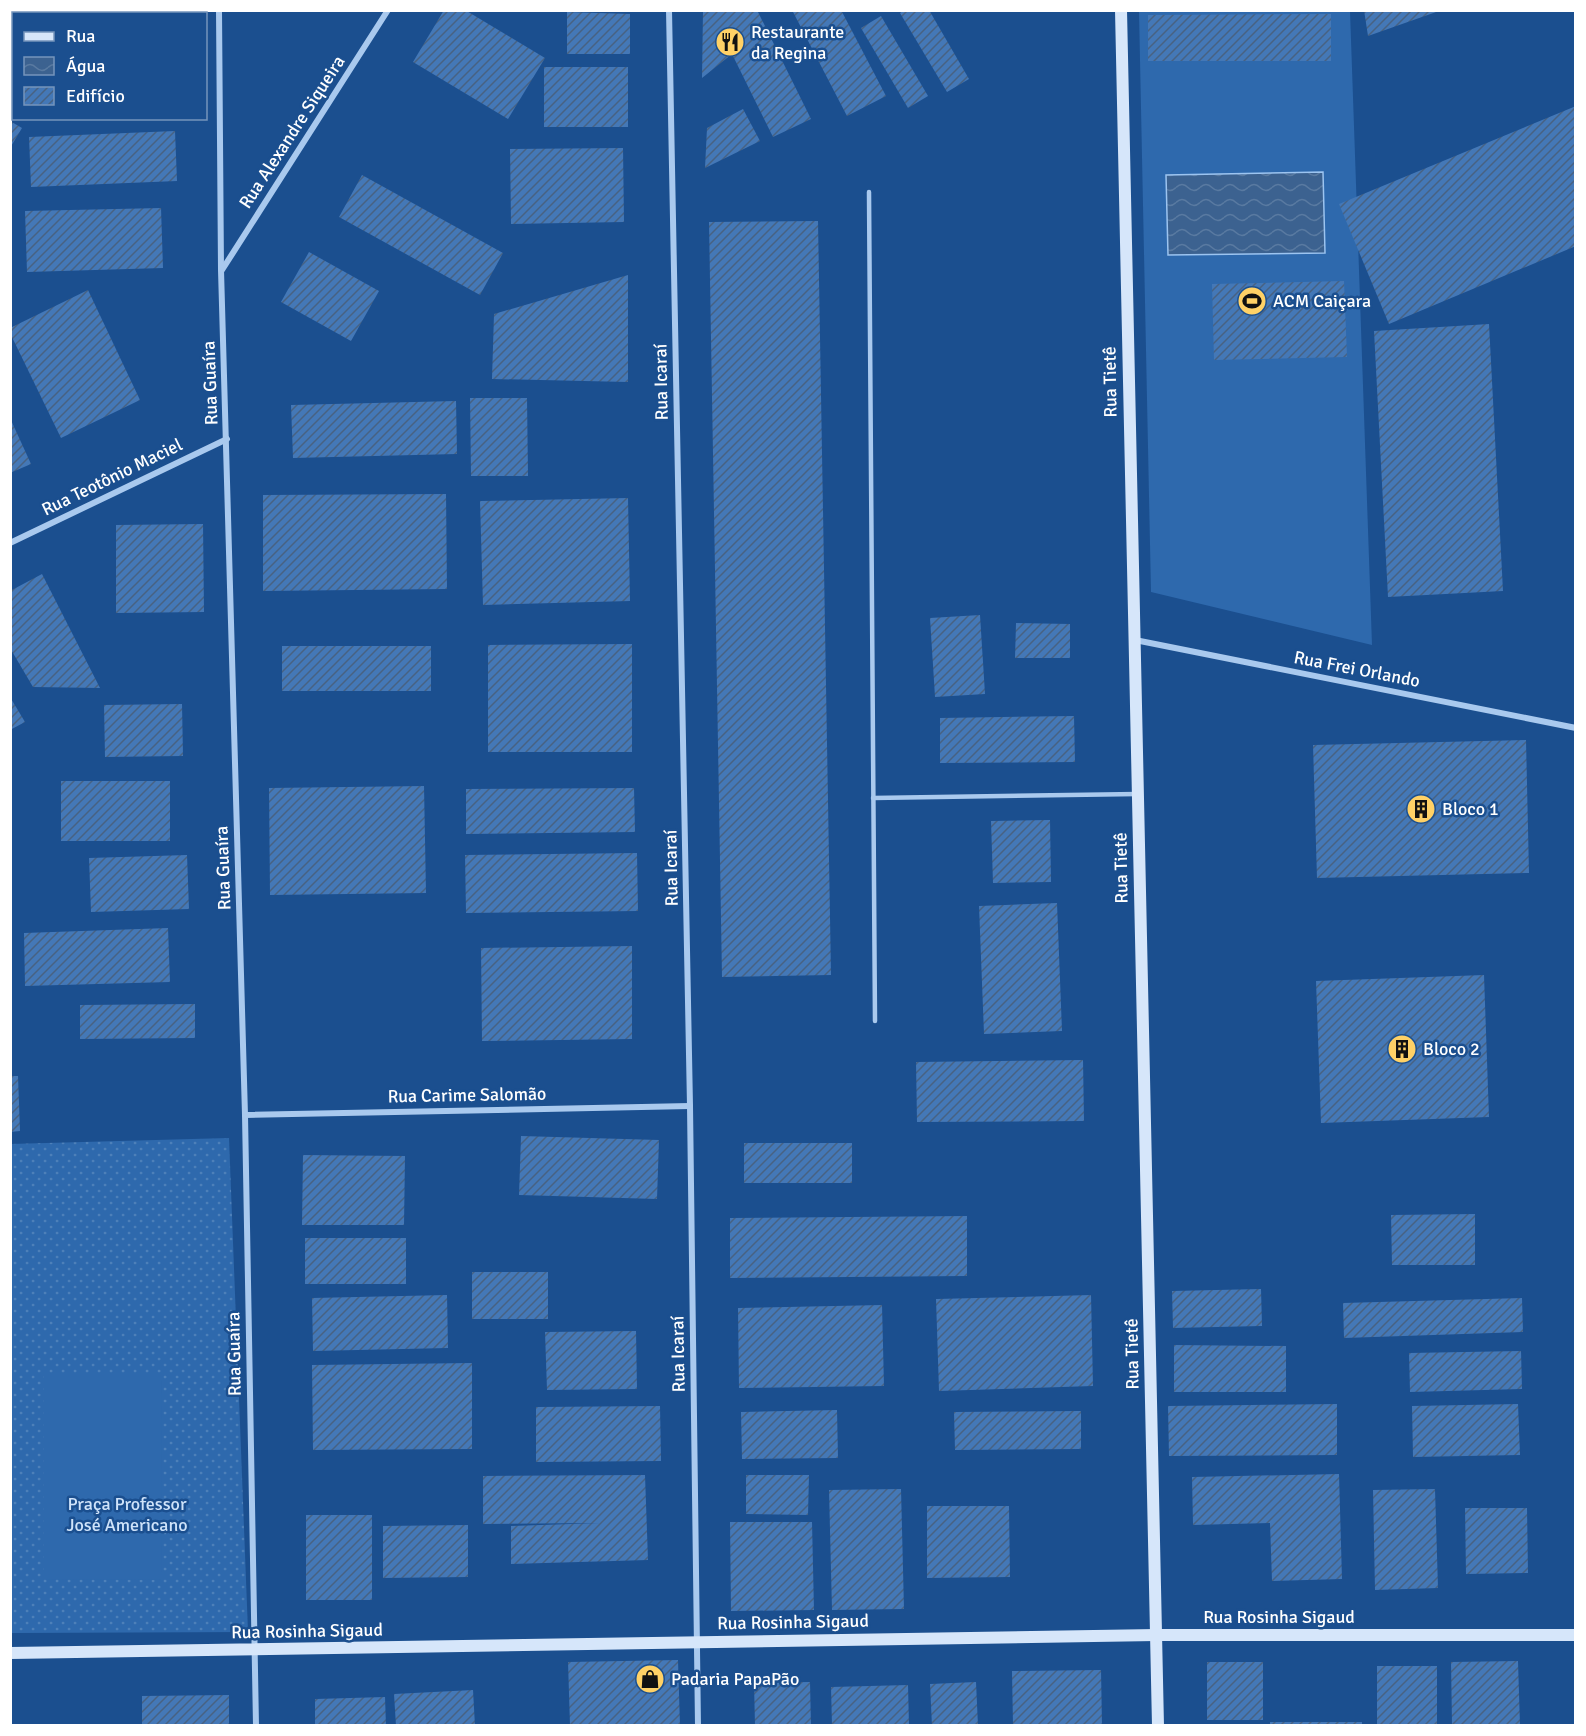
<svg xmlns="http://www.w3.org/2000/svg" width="1586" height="1736" font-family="Signika,sans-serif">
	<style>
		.grass { fill: url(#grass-dots) }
		.pitch { fill: #2e69ad }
		.water { fill: url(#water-waves); stroke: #9cc4f0; stroke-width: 1.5 }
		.building { fill: url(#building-hatch) }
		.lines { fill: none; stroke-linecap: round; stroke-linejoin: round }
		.lane { stroke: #a9c9ee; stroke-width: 4.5 }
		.street { stroke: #a9c9ee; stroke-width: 6 }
		.secondary { stroke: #d6e6fa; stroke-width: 12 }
		.labels { text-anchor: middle; stroke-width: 5; stroke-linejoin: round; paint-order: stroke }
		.poi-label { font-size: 18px; fill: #fff; stroke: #1b4f8f; text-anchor: start }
		.street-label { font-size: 18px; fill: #fff; stroke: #1b4f8f }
		.park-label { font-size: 18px; fill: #cfe3fa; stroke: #1b4f8f }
	</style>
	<defs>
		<pattern id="grass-dots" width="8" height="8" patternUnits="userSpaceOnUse" patternTransform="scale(1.5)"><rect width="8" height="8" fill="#2e69ad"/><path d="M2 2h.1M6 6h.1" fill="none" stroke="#4d80b9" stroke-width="1.8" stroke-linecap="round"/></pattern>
		<pattern id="water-waves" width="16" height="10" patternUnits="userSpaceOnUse" patternTransform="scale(1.5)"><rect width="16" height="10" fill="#3c6290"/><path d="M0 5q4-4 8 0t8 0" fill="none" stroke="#597aa1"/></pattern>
		<pattern id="building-hatch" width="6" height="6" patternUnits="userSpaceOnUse" patternTransform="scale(1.5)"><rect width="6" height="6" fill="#4478b7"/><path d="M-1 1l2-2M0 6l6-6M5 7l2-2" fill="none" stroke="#486282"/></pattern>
	</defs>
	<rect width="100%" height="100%" fill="#1b4f8f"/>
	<path class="grass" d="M229,1138L248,1632L11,1633L10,1144Z"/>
	<g class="pitch">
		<path d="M1139,11H1350L1372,645L1151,592Z"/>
		<path d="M44,1374H162L161,1580L44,1579Z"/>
	</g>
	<path class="water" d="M1323,172L1325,253L1168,255L1166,175Z"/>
	<g class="building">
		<path d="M10,10L40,12L39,14H14V58L10,64Z"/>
		<path d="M444,10H465L545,58L508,119L413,62Z"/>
		<path d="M703,10H757L811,119L773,137L732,54L702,78Z"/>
		<path d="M792,10H841L886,96L847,116Z"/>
		<path d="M904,10H929L969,79L947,92L900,13Z"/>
		<path d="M1364,10H1439V11L1368,36Z"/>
		<path d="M567,12L630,14V54H567Z"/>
		<path d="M1331,14V61H1148V15Z"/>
		<path d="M881,16L928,96L908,108L861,28Z"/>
		<rect x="544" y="67" width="84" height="60"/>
		<path d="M1576,106V246L1389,324L1339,204Z"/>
		<path d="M743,109L760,141L705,168L707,128Z"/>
		<path d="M10,121L22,128L10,148Z"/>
		<path d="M175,131L177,181L31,187L29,137Z"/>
		<path d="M623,148L624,222L511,224L510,149Z"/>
		<path d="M362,175L503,253L480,295L339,217Z"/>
		<path d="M161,208L163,268L27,272L25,211Z"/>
		<path d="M818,221L831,975L722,977L709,222Z"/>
		<path d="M309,252L379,291L351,341L281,302Z"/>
		<path d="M628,275V382L492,379L494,314Z"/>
		<path d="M1344,281L1347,357L1214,360L1212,284Z"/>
		<path d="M88,290L140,400L61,438L10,333V328Z"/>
		<path d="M1489,324L1503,591L1388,597L1374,331Z"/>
		<path d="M470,398H527L528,476H471Z"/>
		<path d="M456,401L457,454L293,458L291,405Z"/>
		<path d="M10,418L31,464L10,473Z"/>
		<path d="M446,494L447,589L263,591V495Z"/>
		<path d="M628,498L630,601L483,605L480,501Z"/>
		<path d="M203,524L204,612L116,613V525Z"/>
		<path d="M42,574L100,688L33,687L10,648V591Z"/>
		<path d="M980,615L985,694L935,697L930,618Z"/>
		<path d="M1016,623L1070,624V658H1015Z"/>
		<path d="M632,644V752H488V645Z"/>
		<rect x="282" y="646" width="149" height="45"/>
		<path d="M10,697L25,722L10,730Z"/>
		<path d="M182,704L183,756L105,757L104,705Z"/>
		<path d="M1074,716L1075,762L940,763V718Z"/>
		<path d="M1526,740L1529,873L1317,878L1313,745Z"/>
		<rect x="61" y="781" width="109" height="60"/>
		<path d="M424,786L426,893L270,895L269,788Z"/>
		<path d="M634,788L635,832L466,834V789Z"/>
		<path d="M1050,820L1051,882L993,883L991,821Z"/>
		<path d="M637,853L638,911L466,913L465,855Z"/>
		<path d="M187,855L189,909L91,912L89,858Z"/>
		<path d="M1057,903L1062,1031L984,1034L979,906Z"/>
		<path d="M168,928L170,982L25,986L24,933Z"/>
		<path d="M632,946V1039L482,1041L481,948Z"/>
		<path d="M1484,975L1489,1117L1321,1123L1316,981Z"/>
		<path d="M195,1004V1038L80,1039V1005Z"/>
		<path d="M1083,1060L1084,1121L917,1122L916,1062Z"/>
		<path d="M10,1076H18L20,1131L10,1132Z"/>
		<path d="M521,1136L659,1140L657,1199L519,1195Z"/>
		<rect x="744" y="1143" width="108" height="40"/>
		<path d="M303,1155L405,1156L404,1225H302Z"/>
		<path d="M1475,1214V1265H1392L1391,1215Z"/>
		<path d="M967,1216V1276L730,1278V1218Z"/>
		<rect x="305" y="1238" width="101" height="46"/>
		<rect x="472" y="1272" width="76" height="47"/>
		<path d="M1261,1289L1262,1326L1173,1328L1172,1291Z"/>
		<path d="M447,1295L448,1348L313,1351L312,1298Z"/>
		<path d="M1091,1295L1093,1386L939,1391L936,1299Z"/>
		<path d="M1522,1298L1523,1332L1344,1338L1343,1303Z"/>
		<path d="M882,1305L884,1386L739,1388L738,1308Z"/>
		<path d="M636,1331L637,1389L547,1390L545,1332Z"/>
		<path d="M1174,1345L1286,1346V1392H1174Z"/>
		<path d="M1521,1351L1522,1389L1410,1392L1409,1353Z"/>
		<path d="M472,1363V1449L313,1450L312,1365Z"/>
		<path d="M1337,1404V1455L1169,1456L1168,1406Z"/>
		<path d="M1518,1404L1520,1455L1413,1457L1412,1406Z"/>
		<path d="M660,1406L661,1461L536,1462V1407Z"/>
		<path d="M837,1410L838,1458L742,1459L741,1412Z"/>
		<path d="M1081,1411V1449L955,1450L954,1412Z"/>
		<path d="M1339,1474L1342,1579L1272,1581L1270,1523L1193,1525L1192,1477Z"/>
		<path d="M645,1475L648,1560L511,1564V1526L601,1523L483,1524V1476Z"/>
		<path d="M746,1475H809L808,1515L746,1514Z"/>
		<path d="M901,1489L904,1609L832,1610L829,1490Z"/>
		<path d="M1435,1489L1438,1588L1375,1590L1373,1490Z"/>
		<path d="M927,1506H1009L1010,1577L927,1578Z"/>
		<path d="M1465,1508H1527L1528,1573L1466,1574Z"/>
		<rect x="306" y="1515" width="66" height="85"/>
		<path d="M730,1522H812L814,1610L731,1611Z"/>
		<path d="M468,1525V1577L383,1578V1526Z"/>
		<path d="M678,1660L680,1726H570L568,1662Z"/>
		<path d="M1518,1661L1520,1726H1452L1451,1662Z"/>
		<rect x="1207" y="1662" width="56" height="58"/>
		<rect x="1377" y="1666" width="60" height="60"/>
		<path d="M1101,1670L1102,1726H1013L1012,1671Z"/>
		<path d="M810,1682L811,1726H755L754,1683Z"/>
		<path d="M976,1682L978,1726H932L930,1684Z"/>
		<path d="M908,1685L909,1726H832L831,1687Z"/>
		<path d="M473,1690L475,1726H396L394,1694Z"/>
		<path d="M229,1695V1726H142V1696Z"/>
		<path d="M385,1697L386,1726H315V1699Z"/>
		<rect x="1270" y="1722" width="92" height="4"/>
	</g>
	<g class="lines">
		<g class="lane">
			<path d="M869,192L875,1021"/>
			<path d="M873,798L1138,794"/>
		</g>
		<g class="street">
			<path d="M219,10L221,270L245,1115L256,1726"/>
			<path d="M669,10L690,1106L698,1726"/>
			<path d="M222,270L388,10"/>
			<path d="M10,543L227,439"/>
			<path d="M1135,640L1576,728"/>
			<path d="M245,1115L690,1106"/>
		</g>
		<g class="secondary">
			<path d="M1121,10L1158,1726"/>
			<path d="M10,1653L1156,1635H1576"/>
		</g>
	</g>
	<defs>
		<g id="restaurant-disc" transform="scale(1.5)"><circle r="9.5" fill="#ffd166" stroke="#1b4f8f"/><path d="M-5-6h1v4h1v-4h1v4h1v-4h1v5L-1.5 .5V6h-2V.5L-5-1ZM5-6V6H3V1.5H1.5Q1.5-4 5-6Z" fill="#111"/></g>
		<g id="stadium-disc" transform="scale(1.5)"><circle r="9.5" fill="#ffd166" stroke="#1b4f8f"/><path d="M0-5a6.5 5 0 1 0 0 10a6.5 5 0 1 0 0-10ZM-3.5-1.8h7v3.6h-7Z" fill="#111"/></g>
		<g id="building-disc" transform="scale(1.5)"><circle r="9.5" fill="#ffd166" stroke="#1b4f8f"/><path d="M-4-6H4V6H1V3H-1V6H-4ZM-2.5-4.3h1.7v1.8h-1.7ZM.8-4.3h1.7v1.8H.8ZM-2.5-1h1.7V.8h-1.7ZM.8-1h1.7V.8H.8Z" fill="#111"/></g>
		<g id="shop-disc" transform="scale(1.5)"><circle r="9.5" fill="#ffd166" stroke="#1b4f8f"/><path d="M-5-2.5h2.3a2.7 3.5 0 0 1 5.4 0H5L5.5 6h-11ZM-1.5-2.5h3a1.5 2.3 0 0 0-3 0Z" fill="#111"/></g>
	</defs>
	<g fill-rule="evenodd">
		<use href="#restaurant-disc" x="730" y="42"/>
		<use href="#stadium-disc" x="1252" y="301"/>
		<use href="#building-disc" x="1421" y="809"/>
		<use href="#building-disc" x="1402" y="1049"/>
		<use href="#shop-disc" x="650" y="1679"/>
	</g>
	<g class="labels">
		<g class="poi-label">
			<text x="751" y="38">Restaurante<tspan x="751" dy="21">da Regina</tspan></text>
			<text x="1273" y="307">ACM Caiçara</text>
			<text x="1442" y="815">Bloco 1</text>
			<text x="1423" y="1055">Bloco 2</text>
			<text x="671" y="1685">Padaria PapaPão</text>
		</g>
		<g class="street-label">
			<text transform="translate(292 132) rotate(-57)" y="6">Rua Alexandre Siqueira</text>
			<text transform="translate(661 382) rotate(-91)" y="6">Rua Icaraí</text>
			<text transform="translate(1110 382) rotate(-91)" y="6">Rua Tietê</text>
			<text transform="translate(210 383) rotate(-92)" y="6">Rua Guaíra</text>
			<text transform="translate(112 477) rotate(-26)" y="6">Rua Teotônio Maciel</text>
			<text transform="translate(1357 669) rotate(11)" y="6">Rua Frei Orlando</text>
			<text transform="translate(223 868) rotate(-92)" y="6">Rua Guaíra</text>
			<text transform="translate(671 868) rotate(-91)" y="6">Rua Icaraí</text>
			<text transform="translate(1121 868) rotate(-91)" y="6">Rua Tietê</text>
			<text transform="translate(467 1095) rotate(-1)" y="6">Rua Carime Salomão</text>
			<text transform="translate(234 1354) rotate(-91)" y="6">Rua Guaíra</text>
			<text transform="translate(678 1354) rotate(-91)" y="6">Rua Icaraí</text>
			<text transform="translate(1132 1354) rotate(-91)" y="6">Rua Tietê</text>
			<text x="1279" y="1623">Rua Rosinha Sigaud</text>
			<text transform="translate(793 1622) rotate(-1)" y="6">Rua Rosinha Sigaud</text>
			<text transform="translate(307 1631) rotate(-1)" y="6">Rua Rosinha Sigaud</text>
		</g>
		<g class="park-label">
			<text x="127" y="1510">Praça Professor<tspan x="127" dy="21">José Americano</tspan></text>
		</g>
	</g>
	<rect width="1586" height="1736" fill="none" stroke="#ffffff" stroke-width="24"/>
	<rect x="12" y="12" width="195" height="108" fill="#1b4f8f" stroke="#7695bc" stroke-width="1.5"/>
	<rect x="24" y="32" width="30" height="9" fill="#d6e6fa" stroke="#7695bc" stroke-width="1.5"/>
	<text x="66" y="42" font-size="18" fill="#ffffff">Rua</text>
	<rect x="24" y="57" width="30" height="18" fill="url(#water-waves)" stroke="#7695bc" stroke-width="1.5"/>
	<text x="66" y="72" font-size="18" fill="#ffffff">Água</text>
	<rect x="24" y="87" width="30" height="18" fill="url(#building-hatch)" stroke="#7695bc" stroke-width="1.5"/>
	<text x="66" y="102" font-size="18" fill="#ffffff">Edifício</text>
</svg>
